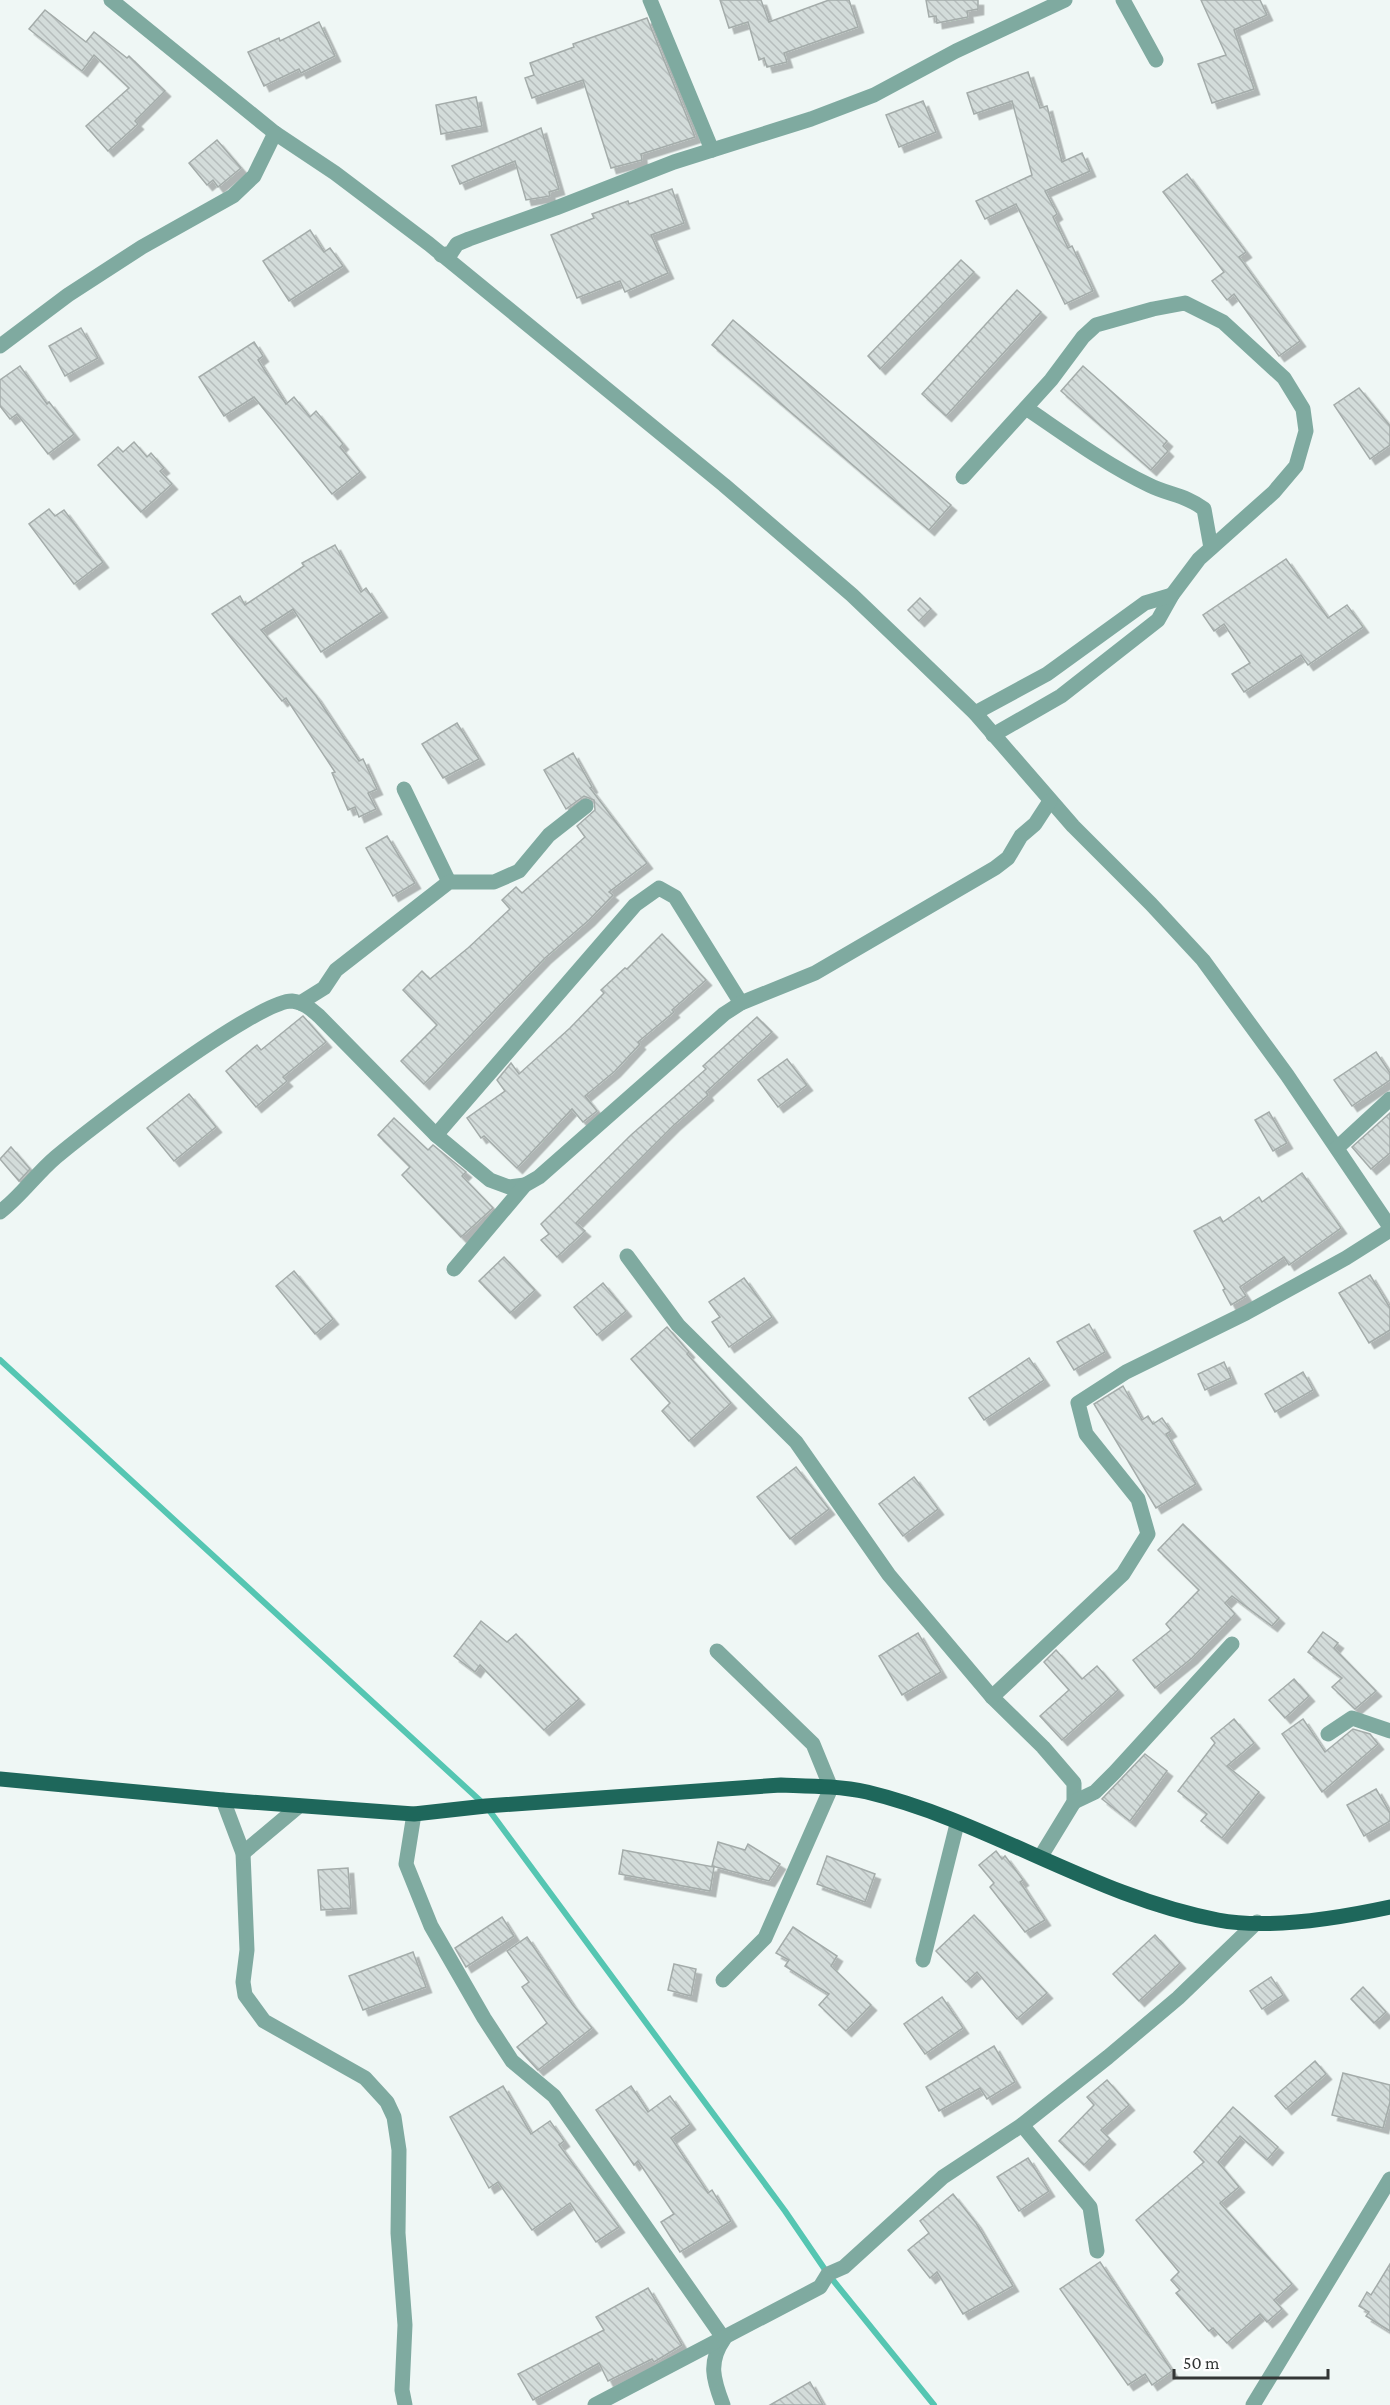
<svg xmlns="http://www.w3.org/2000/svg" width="1390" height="2405" font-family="'Crimson Pro',serif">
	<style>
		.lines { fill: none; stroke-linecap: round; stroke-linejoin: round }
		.stream { stroke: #55c6b2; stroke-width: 6 }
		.building { fill: url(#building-back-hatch); stroke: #a4acaa; stroke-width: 1.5; filter: url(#shadow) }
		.minor { stroke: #7faaa0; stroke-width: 15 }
		.major { stroke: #1e675b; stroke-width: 15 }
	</style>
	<defs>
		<pattern id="building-back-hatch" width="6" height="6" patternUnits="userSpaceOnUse" patternTransform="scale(1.5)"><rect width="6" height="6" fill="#d3dcda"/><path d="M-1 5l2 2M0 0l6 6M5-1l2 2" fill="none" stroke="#b6bdbc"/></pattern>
		<filter id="shadow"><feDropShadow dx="5.5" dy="5.5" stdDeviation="0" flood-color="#0004"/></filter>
	</defs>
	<rect width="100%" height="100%" fill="#eff7f5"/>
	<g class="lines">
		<path class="stream" d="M0,1360L486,1806L785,2211L828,2274L934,2405"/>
	</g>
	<g class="building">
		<path d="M720,0H761L769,22L829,0H849L858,27L784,53L787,62L767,67L764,58L759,60L748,22L729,28Z"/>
		<path d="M926,0H978V9L967,11L968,17L937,23L936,16L929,17Z"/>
		<path d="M1201,0H1260L1267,15L1234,30L1254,89L1212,103L1198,64L1226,55Z"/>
		<path d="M45,10L86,42L94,32L127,58L129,56L165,91L135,121L138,124L108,151L86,126L129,88L94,55L82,71L29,29Z"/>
		<path d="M647,18L695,137L641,154L642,160L611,168L583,80L532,98L525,78L534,75L530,63L574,47L573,44Z"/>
		<path d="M319,22L335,56L301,73L299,69L264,86L248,52L279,38L280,41Z"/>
		<path d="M1028,72L1040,108L1047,106L1062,162L1082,153L1090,171L1045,191L1057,214L1053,217L1068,248L1072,246L1093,291L1065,304L1016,204L985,219L976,201L1032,175L1012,101L974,114L967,93Z"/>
		<path d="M476,97L482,126L441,134L436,105Z"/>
		<path d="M923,101L936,132L899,147L886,115Z"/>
		<path d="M541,128L559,189L549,192L550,196L526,200L515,161L460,184L452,166Z"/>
		<path d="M217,140L241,168L218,187L213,180L207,185L189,163Z"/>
		<path d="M1187,174L1246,252L1239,257L1300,341L1279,356L1234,294L1227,300L1212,281L1224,272L1163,192Z"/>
		<path d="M672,189L684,223L651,235L668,273L625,292L620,281L577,298L551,235L594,218L592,214L628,201L629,204Z"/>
		<path d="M310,230L324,252L330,248L343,266L289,301L263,261Z"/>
		<path d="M961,260L974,272L880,369L868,356Z"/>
		<path d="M1017,290L1041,312L946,416L922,394Z"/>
		<path d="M733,320L951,505L929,530L712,345Z"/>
		<path d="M81,328L98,358L65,376L49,346Z"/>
		<path d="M254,342L263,356L258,360L286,404L294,397L310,417L316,411L343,444L340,447L360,472L332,494L254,397L224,416L199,377Z"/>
		<path d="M20,366L47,404L49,402L74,434L48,454L17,414L10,419L0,406V380Z"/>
		<path d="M1083,366L1167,441L1163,446L1168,451L1151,470L1061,391Z"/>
		<path d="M1359,388L1390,426V445L1370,459L1334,405Z"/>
		<path d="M134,442L147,457L151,453L164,468L160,471L172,484L141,512L98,465L118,447L123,452Z"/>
		<path d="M49,509L55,516L64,510L103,562L74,584L29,524Z"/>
		<path d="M335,545L361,592L366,588L382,612L321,652L293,609L261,630L316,696L359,761L363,759L377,789L368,793L376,809L359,817L355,807L348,810L332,773L335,772L286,698L282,701L212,614L240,596L245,605L304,566L302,563Z"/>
		<path d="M1286,559L1328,618L1347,605L1363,627L1308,665L1301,655L1244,692L1232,674L1250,663L1224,624L1214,631L1203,615Z"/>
		<path d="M920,598L931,609L919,621L908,610Z"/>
		<path d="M457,723L479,759L443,778L422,744Z"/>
		<path d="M573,753L592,787L590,788L647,863L609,892L613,895L589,920L545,958L424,1084L401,1061L437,1025L403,990L422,971L430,979L468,948L510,909L502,900L516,887L522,893L585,837L577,826L595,810L594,800L584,796L566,809L544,770Z"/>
		<path d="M387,836L415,883L393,896L366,848Z"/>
		<path d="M662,934L706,980L672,1010L674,1012L638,1042L640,1044L615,1071L585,1096L597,1111L583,1122L572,1109L517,1168L484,1136L481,1138L467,1118L505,1091L497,1080L511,1063L519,1074L570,1028L604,993L601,990L625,968L627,969Z"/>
		<path d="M303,1016L326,1042L283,1077L287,1081L256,1107L226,1071L257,1045L261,1050Z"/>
		<path d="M757,1017L772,1032L706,1092L708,1095L674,1125L576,1223L585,1231L557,1257L541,1240L549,1234L541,1224L631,1135L706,1069L703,1066Z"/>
		<path d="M1376,1052L1390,1073V1080L1352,1106L1334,1080Z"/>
		<path d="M787,1059L807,1085L778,1107L758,1080Z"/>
		<path d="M189,1094L216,1127L174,1161L147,1128Z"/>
		<path d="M1269,1112L1287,1143L1273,1151L1255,1120Z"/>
		<path d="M1390,1113V1153L1371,1169L1352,1147Z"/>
		<path d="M394,1118L428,1150L433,1145L466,1172L462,1176L493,1208L461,1237L402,1175L410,1167L378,1135Z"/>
		<path d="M11,1147L30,1169L19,1181L0,1159Z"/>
		<path d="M1302,1173L1341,1228L1289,1265L1284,1257L1240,1287L1246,1296L1231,1305L1223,1290L1225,1289L1194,1231L1220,1217L1223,1222L1259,1197L1262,1202Z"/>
		<path d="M504,1257L535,1290L510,1313L479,1281Z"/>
		<path d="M294,1271L333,1319L315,1334L276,1286Z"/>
		<path d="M1370,1275L1390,1308V1330L1369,1343L1339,1293Z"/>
		<path d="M744,1278L772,1317L729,1347L712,1322L720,1317L709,1302Z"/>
		<path d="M603,1283L626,1311L597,1335L574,1307Z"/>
		<path d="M1089,1324L1105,1352L1074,1370L1057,1342Z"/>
		<path d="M667,1327L689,1352L687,1354L731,1403L689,1441L662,1411L670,1403L631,1359Z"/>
		<path d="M1029,1358L1044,1380L984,1420L969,1398Z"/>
		<path d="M1224,1362L1231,1378L1205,1390L1198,1374Z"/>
		<path d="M1303,1372L1313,1390L1275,1412L1265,1394Z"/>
		<path d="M1123,1386L1142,1420L1148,1416L1153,1424L1162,1418L1171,1431L1166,1434L1196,1484L1156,1508L1094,1404Z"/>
		<path d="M796,1467L829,1509L790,1539L757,1497Z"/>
		<path d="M914,1477L938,1509L903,1536L879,1504Z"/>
		<path d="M1183,1524L1279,1618L1272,1626L1232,1596L1225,1603L1235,1614L1192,1658L1155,1688L1133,1660L1171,1630L1166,1624L1199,1590L1158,1550Z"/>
		<path d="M481,1621L507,1642L516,1634L579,1699L544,1730L480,1665L475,1672L454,1656Z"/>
		<path d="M1323,1632L1338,1643L1334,1648L1376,1691L1355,1709L1332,1687L1342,1678L1308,1652Z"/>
		<path d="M918,1633L941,1672L902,1695L879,1656Z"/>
		<path d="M1056,1650L1082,1679L1097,1666L1118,1690L1062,1740L1040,1716L1069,1690L1044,1662Z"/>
		<path d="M1294,1679L1309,1696L1285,1718L1269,1700Z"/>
		<path d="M1234,1719L1254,1743L1227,1766L1259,1792L1222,1838L1201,1821L1207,1814L1178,1791L1215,1743L1211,1738Z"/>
		<path d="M1303,1719L1325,1752L1353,1729L1370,1734L1378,1744L1322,1792L1282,1734Z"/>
		<path d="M1145,1754L1167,1771L1130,1821L1102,1799Z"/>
		<path d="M1376,1789L1390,1813V1821L1364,1836L1347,1805Z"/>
		<path d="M718,1842L745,1850L748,1844L780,1864L769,1881L712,1866Z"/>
		<path d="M623,1850L714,1867L710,1891L619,1874Z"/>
		<path d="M996,1851L1002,1859L1005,1856L1023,1880L1020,1882L1045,1920L1025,1932L990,1887L994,1883L979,1865Z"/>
		<path d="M827,1856L875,1874L865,1902L817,1884Z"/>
		<path d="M348,1868L351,1908L321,1910L318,1870Z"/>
		<path d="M974,1915L1047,1993L1017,2019L977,1972L966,1982L936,1951Z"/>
		<path d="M502,1917L514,1936L466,1967L455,1948Z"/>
		<path d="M793,1927L837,1956L831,1966L871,2005L846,2031L819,2005L829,1994L785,1966L789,1960L776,1953Z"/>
		<path d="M1155,1935L1180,1963L1139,2001L1113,1974Z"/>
		<path d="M527,1937L572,2004L592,2028L538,2070L517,2047L547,2023L522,1987L529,1982L507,1951Z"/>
		<path d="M413,1952L426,1987L363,2010L349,1976Z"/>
		<path d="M674,1964L696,1969L691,1996L668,1990Z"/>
		<path d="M1271,1977L1283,1995L1262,2009L1250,1991Z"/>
		<path d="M1363,1987L1386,2012L1374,2023L1351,1999Z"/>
		<path d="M942,1997L963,2028L925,2054L904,2024Z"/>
		<path d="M994,2046L1015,2082L987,2099L980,2088L939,2111L926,2087Z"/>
		<path d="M1315,2061L1326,2074L1286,2109L1275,2096Z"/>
		<path d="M1343,2073L1390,2085V2102L1383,2128L1332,2115Z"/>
		<path d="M1107,2080L1129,2105L1101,2130L1110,2139L1084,2165L1059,2141L1094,2105L1087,2097Z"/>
		<path d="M503,2086L531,2134L550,2121L564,2141L559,2145L619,2227L596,2242L570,2203L532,2230L498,2182L489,2188L450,2117Z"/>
		<path d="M631,2086L648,2112L670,2096L690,2124L671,2138L708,2193L712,2190L731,2221L680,2252L661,2222L674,2214L638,2161L634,2165L596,2110Z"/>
		<path d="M1233,2107L1278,2147L1267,2160L1240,2136L1218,2162L1239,2187L1220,2203L1292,2284L1274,2300L1282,2309L1267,2322L1260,2314L1227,2343L1213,2328L1209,2331L1176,2293L1180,2290L1171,2280L1179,2272L1136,2220L1204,2162L1194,2152Z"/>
		<path d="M1028,2158L1049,2191L1019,2211L997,2177Z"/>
		<path d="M953,2194L976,2223L1013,2286L963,2314L937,2272L930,2278L908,2250L929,2233L920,2221Z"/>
		<path d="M1100,2262L1172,2371L1152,2385L1145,2374L1128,2385L1060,2289Z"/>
		<path d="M1390,2264V2331L1366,2316L1369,2312L1359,2306L1367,2292L1371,2295Z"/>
		<path d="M648,2288L682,2345L654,2362L652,2359L608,2381L599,2363L533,2400L518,2374L604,2330L596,2317Z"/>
		<path d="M810,2382L823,2405H770Z"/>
	</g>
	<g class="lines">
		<g class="minor">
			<path d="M111,0L275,133L335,173L429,244L724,485L852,595L919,659L975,713L1073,826L1151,904L1203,960L1287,1075L1390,1227"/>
			<path d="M650,0L712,150"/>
			<path d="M1123,0L1156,60"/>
			<path d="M441,255L451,253L457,244L469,239L556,208L674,162L811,119L874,95L956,51L1065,0"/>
			<path d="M0,346L68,295L142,247L233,196L254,176L275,133"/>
			<path d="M1026,408C1066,435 1105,464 1149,485C1169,495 1186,495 1204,509L1211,548"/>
			<path d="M963,477L1051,380L1083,337L1096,325L1153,309L1185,303L1223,322L1284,378L1303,409L1306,431L1296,466L1274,492L1199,559L1172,595L1158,620L1061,696L993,735"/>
			<path d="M975,713L1047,674L1145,603L1172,595"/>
			<path d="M404,789L449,882"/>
			<path d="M300,1003L324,988L336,970L449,882H494L519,871L549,835L586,806"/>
			<path d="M436,1135L635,905L659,888L675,897L741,1003"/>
			<path d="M1337,1148L1390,1099"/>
			<path d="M0,1212C21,1196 36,1174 56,1157C89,1129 257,1000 292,1001C303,1002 311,1009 319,1016L436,1135L490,1180L509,1187L525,1185"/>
			<path d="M627,1256L678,1325L796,1442L889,1575L992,1697L1043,1747L1074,1783V1802L1041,1856"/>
			<path d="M454,1269L525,1185L539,1177L724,1014L741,1003L815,973L995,868L1008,858L1021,836L1035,824L1050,801"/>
			<path d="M717,1651L813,1744L831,1788L765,1938L723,1980"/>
			<path d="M992,1697L1123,1574L1148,1534L1138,1499L1086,1434L1078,1403L1126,1372L1246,1313L1346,1258L1390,1230"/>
			<path d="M1328,1734L1352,1718L1390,1731"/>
			<path d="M223,1800L243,1853L247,1950L243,1982L245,1995L264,2021L365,2078L387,2102L394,2117L399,2150L398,2233L405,2325L402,2390L405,2405"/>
			<path d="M1074,1802L1095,1792L1115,1772L1232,1644"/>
			<path d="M414,1814L406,1864L431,1926L484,2018L512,2061L554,2096L724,2339C708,2362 713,2379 723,2405"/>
			<path d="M243,1853L299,1806"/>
			<path d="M923,1960L957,1824"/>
			<path d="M1022,2125L1090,2207L1097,2251"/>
			<path d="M595,2405L820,2287L828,2274L844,2267L943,2177L1022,2125L1108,2057L1178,1998L1257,1922"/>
			<path d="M1253,2405L1390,2179"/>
		</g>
		<path class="major" d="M0,1779L223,1800L414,1814L486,1806L781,1785C809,1786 839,1786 867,1792C988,1821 1095,1897 1218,1920C1270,1930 1339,1918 1390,1907"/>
	</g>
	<path d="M1174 2369v9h154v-9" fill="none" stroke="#333635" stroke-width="3"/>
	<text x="1183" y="2369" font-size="18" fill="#333635" stroke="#ffffff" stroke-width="4.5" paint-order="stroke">50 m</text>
</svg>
